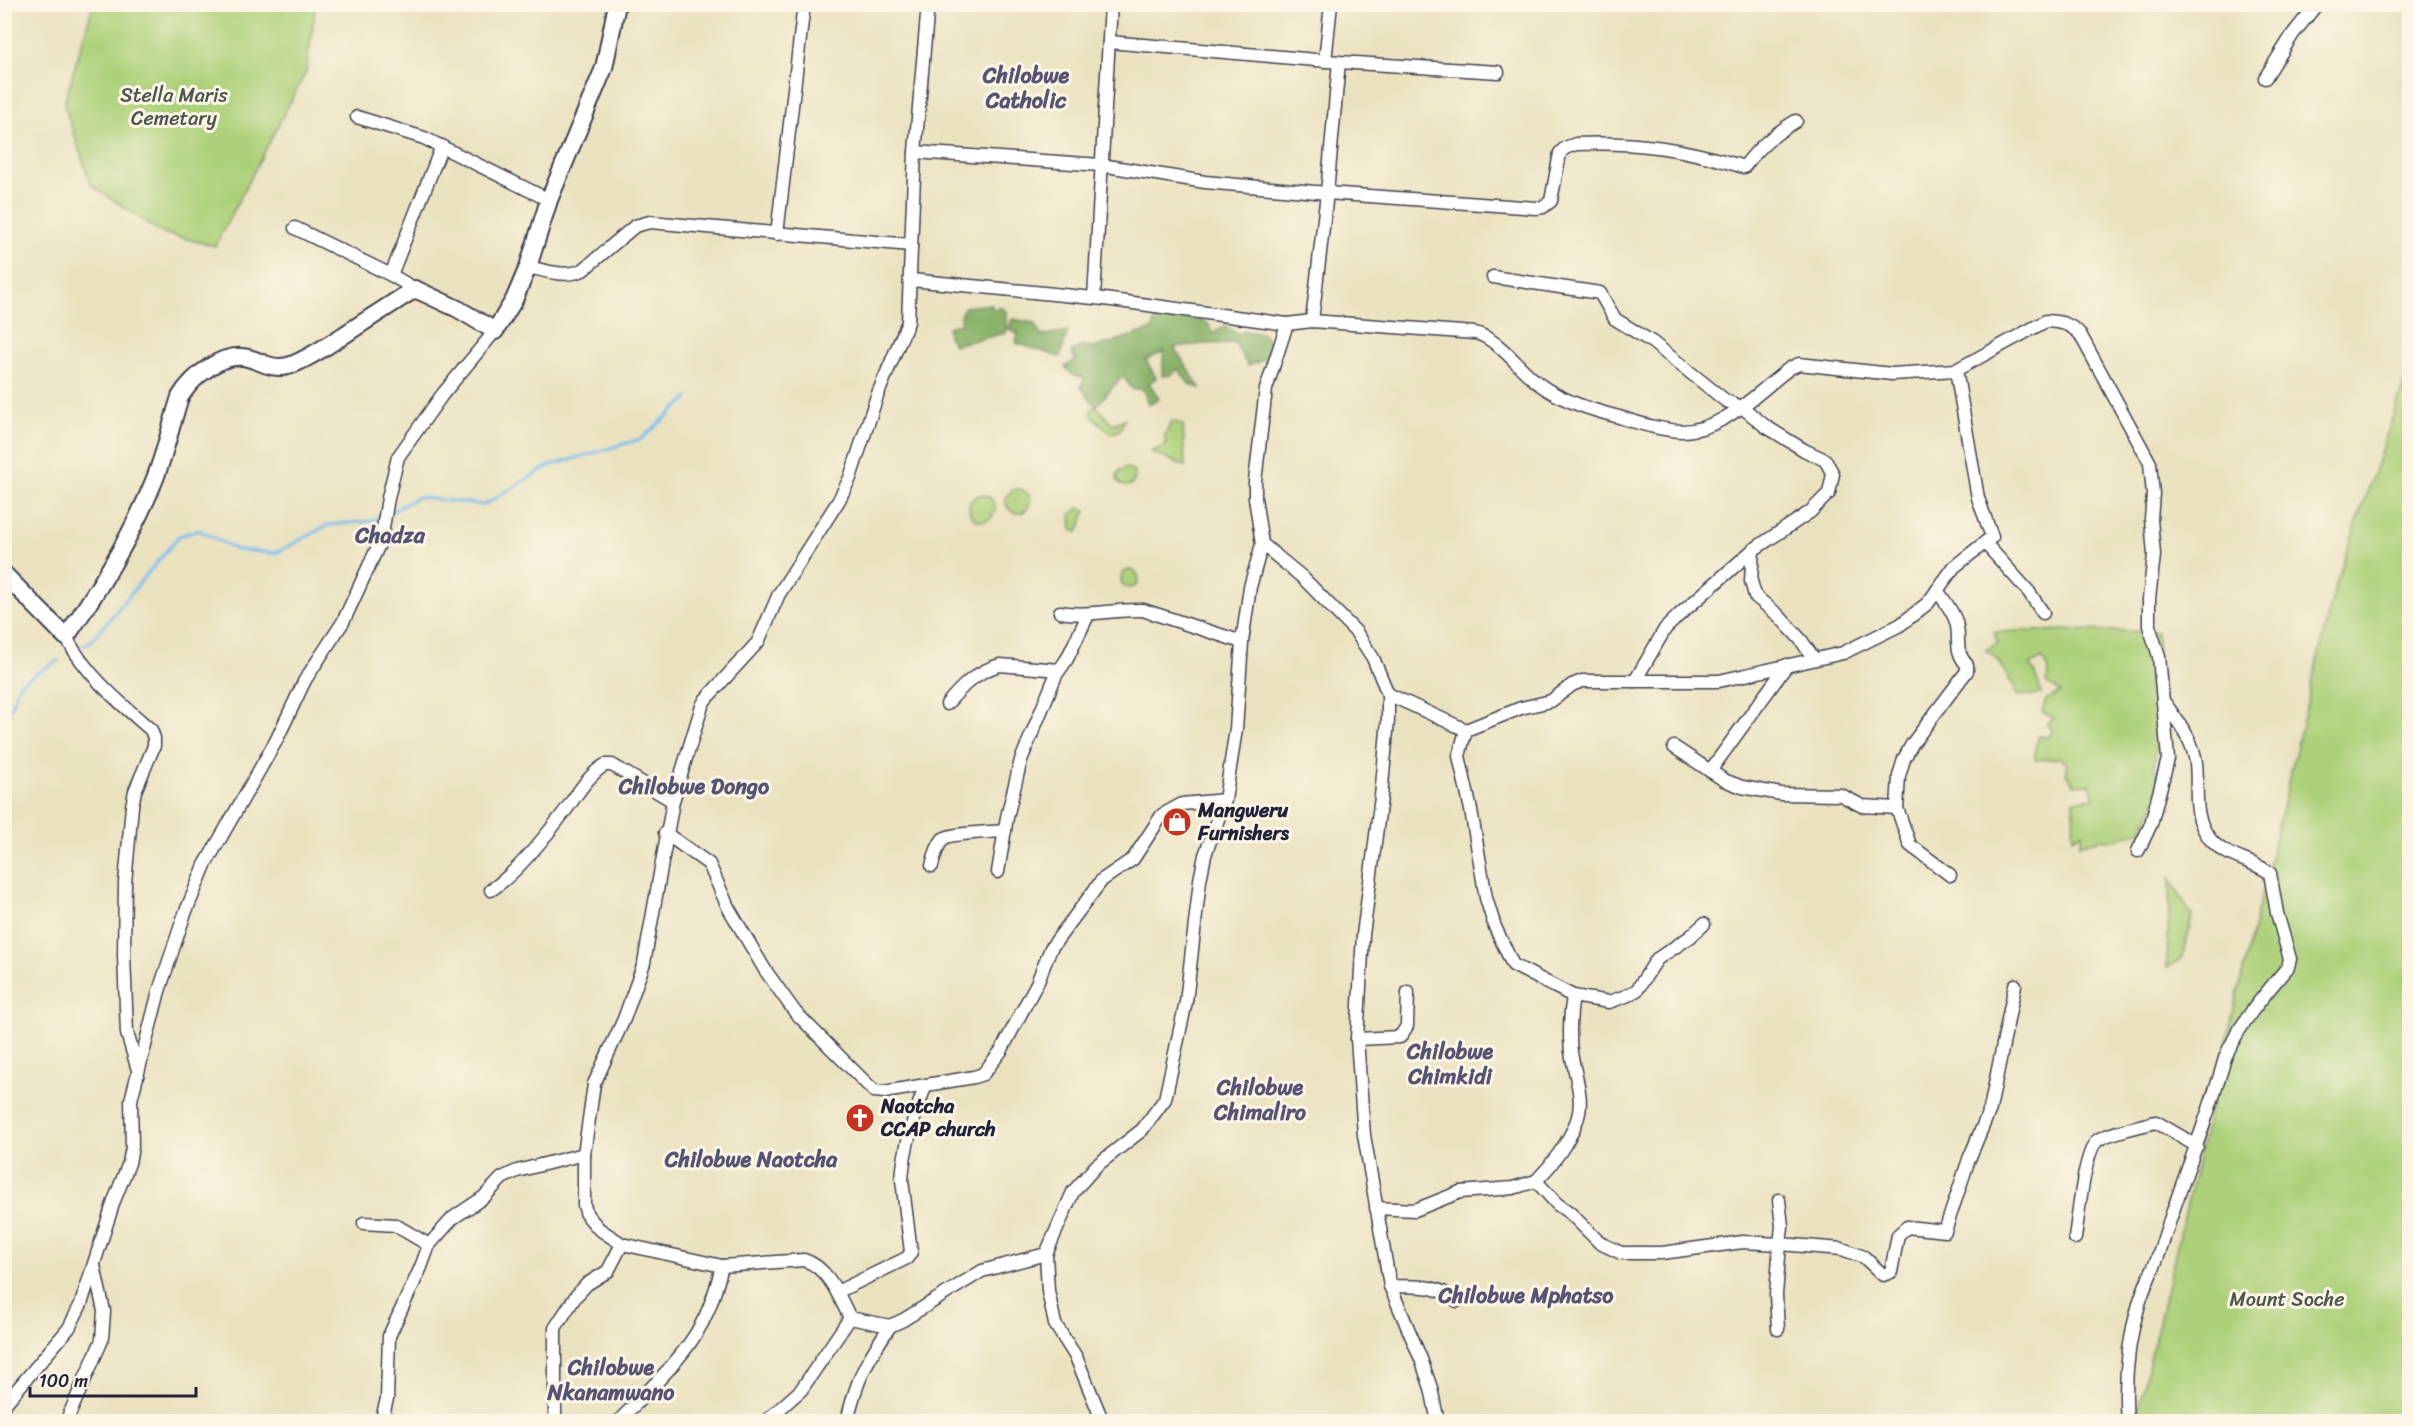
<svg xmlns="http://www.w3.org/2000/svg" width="2414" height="1426" font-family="Sriracha,sans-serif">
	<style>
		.green { fill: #add17a; stroke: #687a5a; stroke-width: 1.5 }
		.forest { fill: #8ab36a; stroke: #566a52; stroke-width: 1.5 }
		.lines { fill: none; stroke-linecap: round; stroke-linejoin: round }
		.stream { stroke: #78bcee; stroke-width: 3 }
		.minor-casing { stroke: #403f4f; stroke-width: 15 }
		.tertiary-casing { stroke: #403f4f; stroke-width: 20 }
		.minor { stroke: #fff; stroke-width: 12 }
		.tertiary { stroke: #fff; stroke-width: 16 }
		.labels { text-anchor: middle; stroke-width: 6; stroke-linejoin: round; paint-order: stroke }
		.park-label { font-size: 20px; fill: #4c574e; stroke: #fcf5e5 }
		.poi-label { font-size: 20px; font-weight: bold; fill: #22223b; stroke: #fcf5e5; text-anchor: start }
		.quarter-label { font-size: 22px; font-weight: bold; fill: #565374; stroke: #fcf5e5 }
	</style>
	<rect width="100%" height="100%" fill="#fcf5e5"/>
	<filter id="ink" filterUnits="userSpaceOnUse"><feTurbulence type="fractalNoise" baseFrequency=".0167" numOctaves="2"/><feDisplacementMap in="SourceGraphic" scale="12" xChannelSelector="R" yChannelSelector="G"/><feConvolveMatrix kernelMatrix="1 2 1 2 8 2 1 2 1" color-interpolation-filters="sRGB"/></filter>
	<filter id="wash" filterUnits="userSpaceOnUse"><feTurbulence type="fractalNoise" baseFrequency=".008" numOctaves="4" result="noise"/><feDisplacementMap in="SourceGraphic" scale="24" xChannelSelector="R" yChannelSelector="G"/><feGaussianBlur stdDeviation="1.35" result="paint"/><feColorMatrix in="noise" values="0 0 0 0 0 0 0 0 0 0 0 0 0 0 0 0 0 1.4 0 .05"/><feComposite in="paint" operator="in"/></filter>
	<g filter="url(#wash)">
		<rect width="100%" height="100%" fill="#eae2bf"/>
		<g class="green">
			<path d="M93,5H316L306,72L215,246L162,233L91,185L64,104Z"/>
			<path d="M2409,369V1421L2135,1422L2335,587Z"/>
			<path d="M1096,406L1113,424L1125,419L1120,430L1113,433C1103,429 1100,421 1091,416V410Z"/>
			<path d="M1172,421L1183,425L1185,466L1151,452L1166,445L1165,436Z"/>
			<circle cx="1126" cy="477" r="9"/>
			<circle cx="1018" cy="501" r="12"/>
			<circle cx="982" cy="508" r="13"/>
			<path d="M1080,508L1086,511L1078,532L1072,530L1071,514Z"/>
			<circle cx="1130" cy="579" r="9"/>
			<path d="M2073,630L2157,632L2159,723L2154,765L2160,782L2152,811L2141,831L2113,841L2101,839L2079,845L2083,832L2073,838L2074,801L2094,798L2090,784L2075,785L2066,774L2068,764L2060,758L2035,760V749L2039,735L2048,738L2053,729L2046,725L2053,718L2042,712L2046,700L2061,692L2047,683L2048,669L2042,658L2030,665L2036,674L2041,694L2017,696L2014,685L2007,678L2008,677L1997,659L1986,650L1998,643L1994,632Z"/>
			<path d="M2170,878L2192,916L2183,957L2167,968Z"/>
		</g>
		<g class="forest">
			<path d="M991,304L993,310L1001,307L1006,311V333L954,345L948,336V327L960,324L961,313L965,307Z"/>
			<path d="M1192,314L1193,321L1199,319L1208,324L1213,334L1226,325L1228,329L1240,334L1245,331L1261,333L1270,342L1265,359L1248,366L1235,343L1203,344L1174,347L1200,388L1189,384L1179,369L1170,375L1162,376L1164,351L1146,360L1156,378L1149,383L1159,399L1148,404L1143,389H1132L1123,376L1096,406L1080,386L1086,378L1073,375L1065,367L1076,360L1071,352L1082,346L1097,347L1153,329L1156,315Z"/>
			<path d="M1012,319L1034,323L1041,336L1068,331L1060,357L1016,343L1018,334L1009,329Z"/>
		</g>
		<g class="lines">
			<g class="stream">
				<path d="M391,512L418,497L484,505L549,466L641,439L688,398"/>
				<path d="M83,646L92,640L179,536L199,530L237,550L276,553L328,525L372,521L382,516"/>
				<path d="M4,724L20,683L59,660"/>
			</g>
		</g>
	</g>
	<g filter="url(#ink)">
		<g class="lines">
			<g class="minor-casing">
				<g id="minor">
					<path d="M928,4L915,152L908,322L877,396L850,478L839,500L779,594L758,642L705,700L702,706L673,801L644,963L624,1019L594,1084L584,1154V1205L587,1215L599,1229L622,1244L722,1266L804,1260C828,1267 840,1298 850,1318L890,1326L903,1320L982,1271L1046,1254"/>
					<path d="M1109,42L1339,62L1498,72"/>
					<path d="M1325,61L1331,4"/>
					<path d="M2265,78L2293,34L2317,4"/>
					<path d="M357,117L424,138L549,200"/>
					<path d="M915,152L1101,165L1205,182L1327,193L1536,208L1543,207L1551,201L1560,153L1565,148L1576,144C1637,141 1686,149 1744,167C1759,147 1774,134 1796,121"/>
					<path d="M295,228L391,275L415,289"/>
					<path d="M777,234L804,4"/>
					<path d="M528,267C547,271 565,278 583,270L635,226L650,222L911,245"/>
					<path d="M391,275L442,146"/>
					<path d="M1493,277L1600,293L1615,319L1652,342L1726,401L1742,407L1765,426L1804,450L1825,460L1833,474L1829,493L1810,512L1753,550L1678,616L1665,629L1635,681"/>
					<path d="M911,280L1104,299L1287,324L1312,321L1475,333C1498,338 1520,370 1539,384C1562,401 1592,410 1619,417C1639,423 1660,430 1681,431C1724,431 1759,391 1790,368L1799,364L1892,374L1956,370L2046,321C2061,322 2069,323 2080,334L2150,463L2153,494L2151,519L2154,555L2149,599V626L2159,656L2168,759L2151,824L2138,851"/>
					<path d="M1094,298L1111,4"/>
					<path d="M1312,321L1327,193L1339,62"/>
					<path d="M1287,324L1266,389L1255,481V498L1262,544L1302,577L1356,632L1373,658L1388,694V720L1381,797L1363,935L1357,1039L1364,1135L1390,1286L1421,1359L1431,1388L1438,1422"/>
					<path d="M1985,543L2029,592L2043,613"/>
					<path d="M1753,550L1751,581L1755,596L1778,615L1801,640L1814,659"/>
					<path d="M1937,590C1943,599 1951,609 1955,619C1962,635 1952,649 1967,665V671L1912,744L1904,759L1899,776L1897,808L1910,845L1950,875"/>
					<path d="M1060,612C1088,617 1115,609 1143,610L1242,642"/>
					<path d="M66,637C87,676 118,701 151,730L154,738V746L135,791L132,806L125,883L124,955L127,1033L138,1070"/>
					<path d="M1388,694L1466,730"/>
					<path d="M947,704C962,686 977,671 1000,665L1059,670"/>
					<path d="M1674,747L1724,780L1742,787L1781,794L1841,795L1862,806L1897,808"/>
					<path d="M1710,771L1787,665"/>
					<path d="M665,833L709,864L728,907L765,970L795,1012L874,1091L884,1092L974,1077L983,1074L1001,1051L1037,983L1051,948L1102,880L1133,859L1162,815L1182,804L1225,800"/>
					<path d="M932,866C934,857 937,846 943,839C950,833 993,832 1005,831"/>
					<path d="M998,872L1007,817L1021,760L1056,675L1067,659L1088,615"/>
					<path d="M491,890C517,873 546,836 565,811C576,796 589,774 605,765H612L673,801"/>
					<path d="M1573,996L1513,965L1495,927L1486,898L1471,810L1459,756L1466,730L1521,708L1551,701L1572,685L1582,681H1719L1843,653L1900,625L1928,603L1954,567L1992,537L1978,498L1956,370"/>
					<path d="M1357,1039L1400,1037L1407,1026L1408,992"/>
					<path d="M1536,1181C1552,1165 1569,1142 1577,1120C1585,1099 1574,1073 1571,1052C1569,1033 1570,1014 1573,996L1609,1002L1626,996L1637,990L1657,959L1690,937L1704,924"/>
					<path d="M1536,1181L1557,1204L1570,1213L1600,1243L1621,1253H1662L1743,1242L1780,1244L1776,1295L1778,1329"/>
					<path d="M1779,1200L1782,1226L1780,1244L1842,1249L1864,1257L1883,1275L1891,1272L1898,1235L1907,1227L1945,1231L1969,1159L1990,1109L2015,985"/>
					<path d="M1376,1208L1415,1210L1460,1192L1513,1188L1536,1181"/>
					<path d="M364,1223L395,1225L429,1245"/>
					<path d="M2075,1238C2078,1219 2084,1150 2098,1140C2107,1133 2144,1125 2156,1122L2197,1146"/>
					<path d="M1390,1286C1417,1287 1435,1283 1457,1301"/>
					<path d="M837,1292L907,1258L911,1252L902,1180C904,1147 914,1117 925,1087"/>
					<path d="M4,1405L69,1328L81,1304L114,1201L129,1163L132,1147L131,1100L159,991L184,916L205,865L276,741L305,680L343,622L381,540L388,498L398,457L442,395L495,331"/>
					<path d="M555,1415V1328L576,1296L587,1284L608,1271L622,1244"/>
					<path d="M66,1422L102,1340L104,1311L94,1266"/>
					<path d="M381,1422L387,1399L389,1336L421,1267L429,1245L453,1218L484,1197L502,1178L517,1171L584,1154"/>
					<path d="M618,1422C647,1391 683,1360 702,1323C712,1304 717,1285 722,1266"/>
					<path d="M765,1422L801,1390L850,1318"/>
					<path d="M847,1422C856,1380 866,1362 890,1326"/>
					<path d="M1103,1422L1076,1357L1055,1324L1048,1291L1046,1254L1073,1192L1096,1166L1142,1130L1165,1099L1186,1002L1200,880L1205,855L1225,800L1236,729L1242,642L1250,587L1262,544"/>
					<path d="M2127,1422C2124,1383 2128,1341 2139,1304C2144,1285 2155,1267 2161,1248C2180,1184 2207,1123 2225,1058C2238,1025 2265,994 2288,967L2290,959L2277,913L2270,873C2252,860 2226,858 2210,839C2191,814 2199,791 2196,763C2193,739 2178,722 2164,702"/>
				</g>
			</g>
			<g class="tertiary-casing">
				<path id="tertiary" d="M4,574L66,637C100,588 132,536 154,481C165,454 171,425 180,397C192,377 223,351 248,358C263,362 272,370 288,366C307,360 324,347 341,337C365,321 390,305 415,289L458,309L495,331L514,300L528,267L549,200L604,68L617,4"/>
			</g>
			<use href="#minor" class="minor"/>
			<use href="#tertiary" class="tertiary"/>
		</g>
	</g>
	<defs>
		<g id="shop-disc" transform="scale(1.5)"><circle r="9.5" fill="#c8321e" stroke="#fcf5e5"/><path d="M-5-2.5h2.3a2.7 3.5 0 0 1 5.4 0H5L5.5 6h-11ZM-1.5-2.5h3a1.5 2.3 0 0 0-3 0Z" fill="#fff"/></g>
		<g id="church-disc" transform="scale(1.5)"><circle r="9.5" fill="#c8321e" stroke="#fcf5e5"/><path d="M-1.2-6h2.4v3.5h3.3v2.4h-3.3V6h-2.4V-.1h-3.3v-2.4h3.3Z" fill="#fff"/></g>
	</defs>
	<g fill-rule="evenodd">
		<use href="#shop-disc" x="1177" y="822"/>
		<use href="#church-disc" x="860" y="1118"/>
	</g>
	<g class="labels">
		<g class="park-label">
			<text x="174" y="102">Stella Maris<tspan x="174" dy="23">Cemetary</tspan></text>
			<text x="2287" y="1306">Mount Soche</text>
		</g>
		<g class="poi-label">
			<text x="1198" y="817">Mangweru<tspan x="1198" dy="23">Furnishers</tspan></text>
			<text x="881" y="1113">Naotcha<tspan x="881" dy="23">CCAP church</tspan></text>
		</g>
		<g class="quarter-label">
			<text x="1026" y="83">Chilobwe<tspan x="1026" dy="25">Catholic</tspan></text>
			<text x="390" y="543">Chadza</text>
			<text x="694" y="794">Chilobwe Dongo</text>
			<text x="1450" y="1059">Chilobwe<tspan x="1450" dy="25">Chimkidi</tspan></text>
			<text x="1260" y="1095">Chilobwe<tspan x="1260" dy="25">Chimaliro</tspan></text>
			<text x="751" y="1167">Chilobwe Naotcha</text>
			<text x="1526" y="1303">Chilobwe Mphatso</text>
			<text x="611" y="1375">Chilobwe<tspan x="611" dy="25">Nkanamwano</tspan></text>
		</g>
	</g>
	<rect width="2414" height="1426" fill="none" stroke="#fcf5e5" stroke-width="24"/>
	<path d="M30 1387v9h166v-9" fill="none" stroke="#22223b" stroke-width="3"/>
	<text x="39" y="1387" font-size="18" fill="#22223b" stroke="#fcf5e5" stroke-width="4.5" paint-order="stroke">100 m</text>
</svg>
